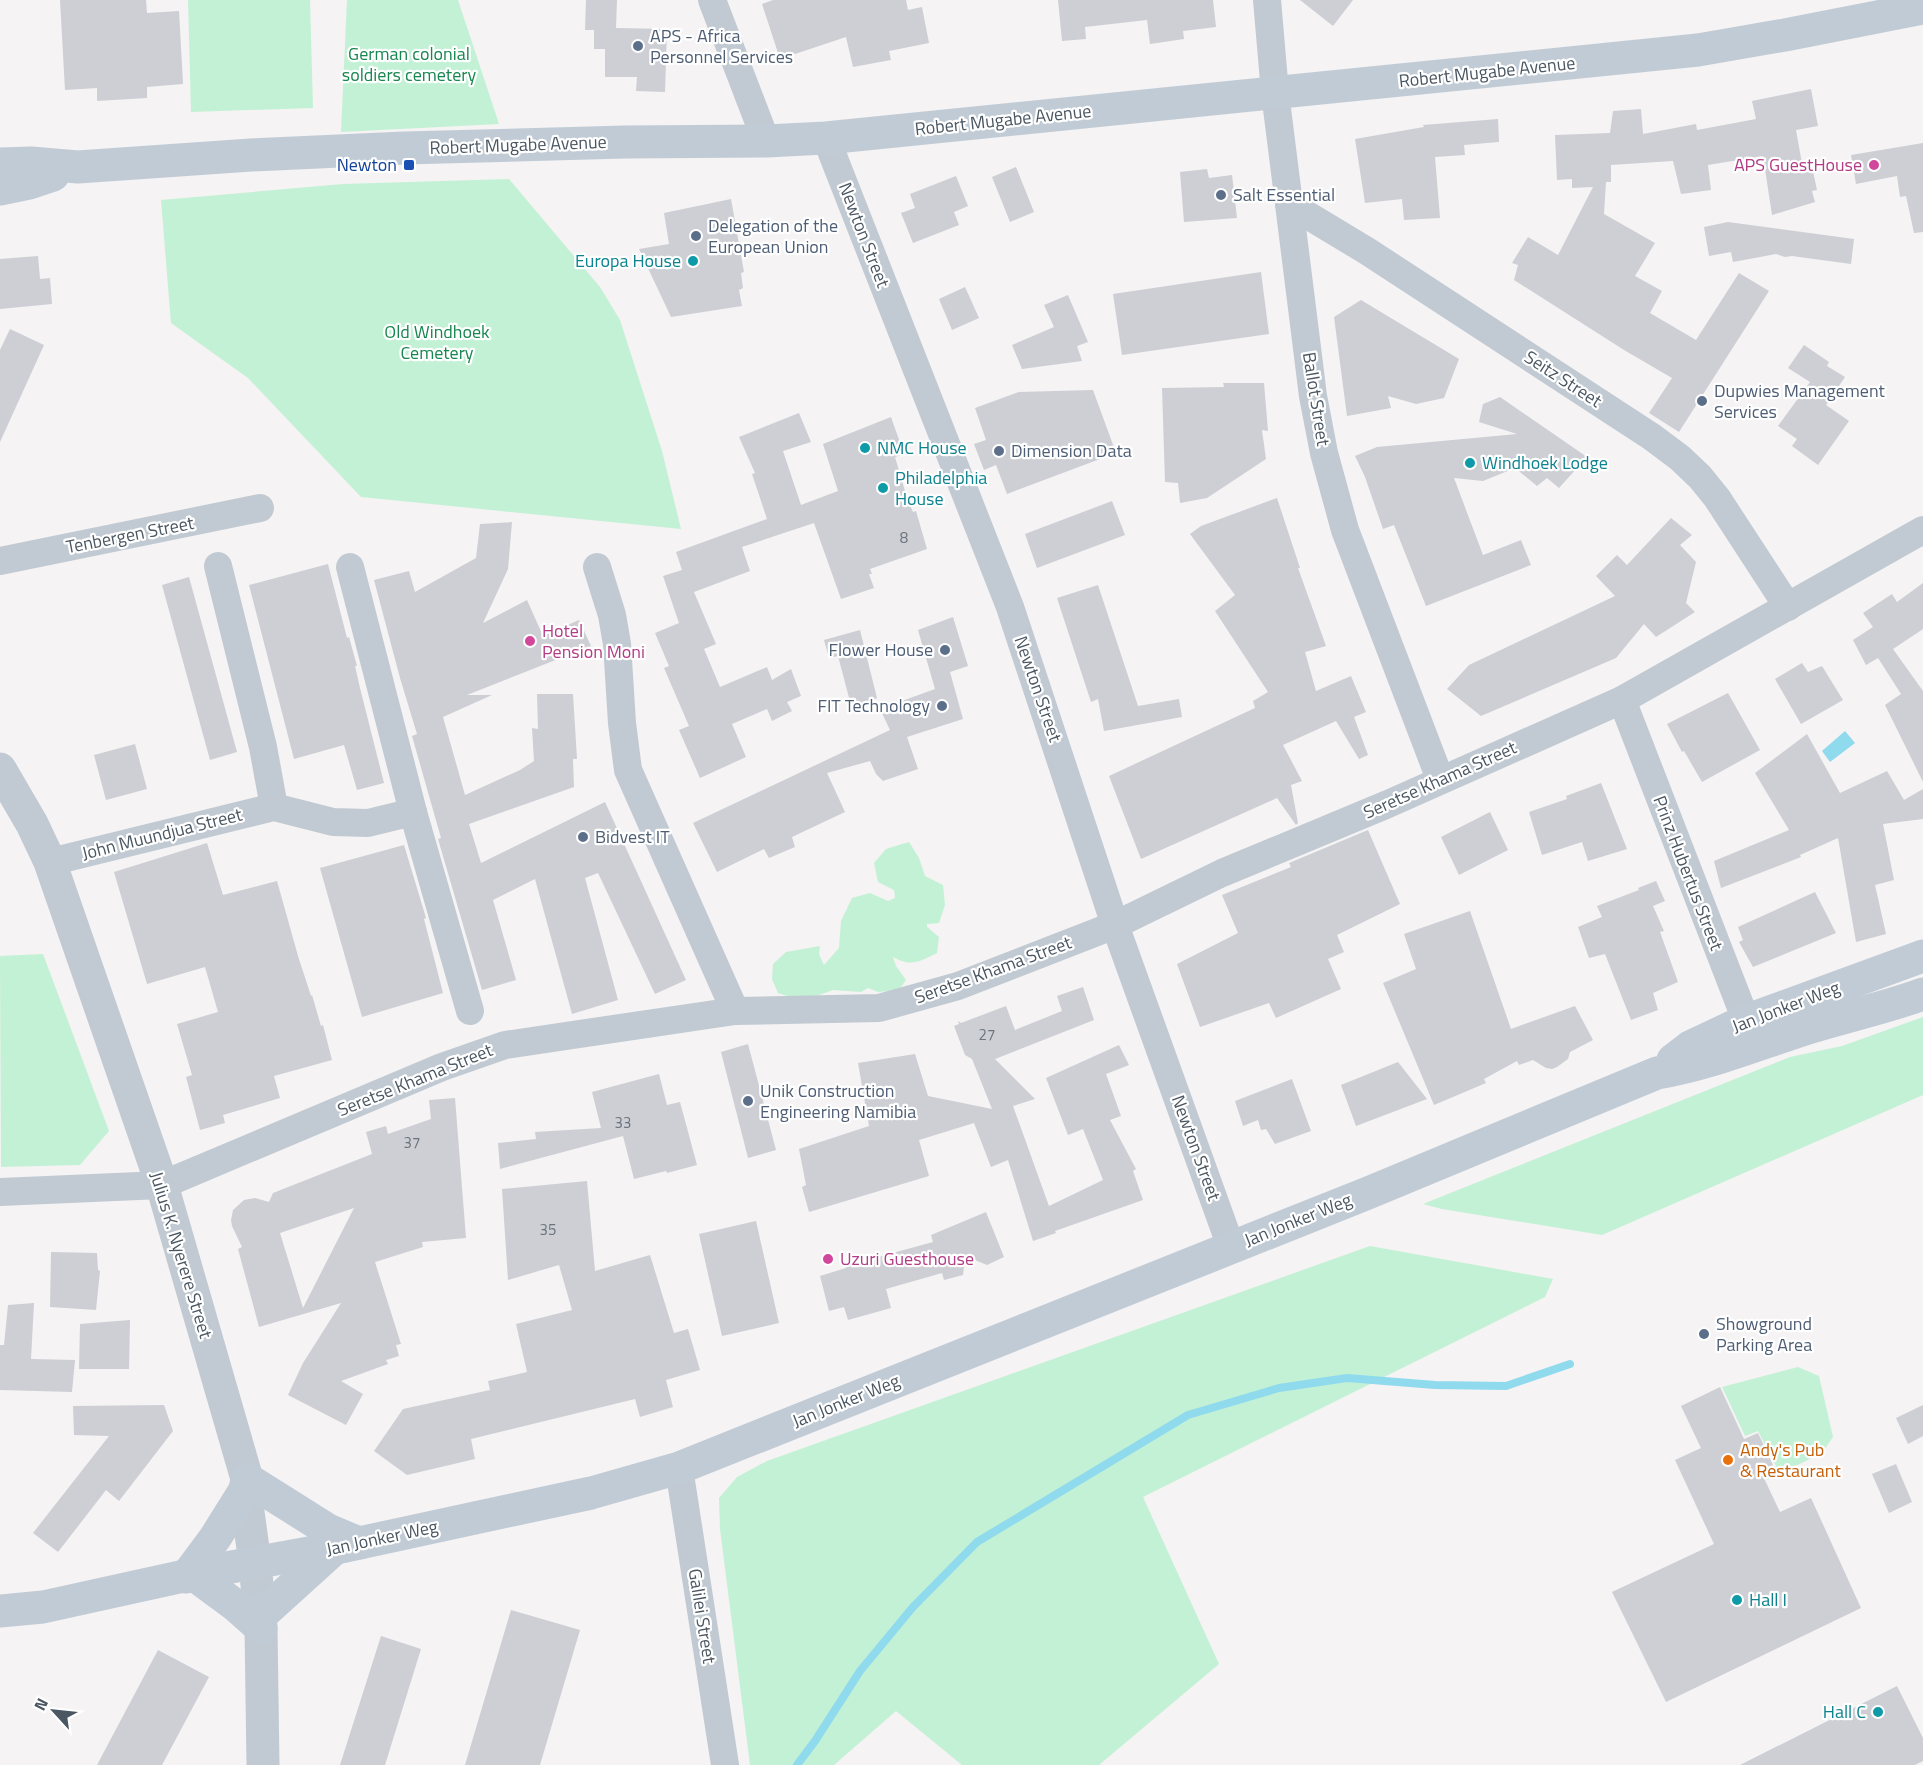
<svg xmlns="http://www.w3.org/2000/svg" width="1923" height="1765" font-family="'Titillium Web',sans-serif">
	<style>
		.green { fill: #c3f1d5 }
		.water { fill: #90daee }
		.lines { fill: none; stroke-linecap: round; stroke-linejoin: round }
		.stream { stroke: #90daee; stroke-width: 8 }
		.building { fill: #cdcfd5; fill-rule: evenodd }
		.minor { stroke: #c1cad2; stroke-width: 28 }
		.tertiary { stroke: #c1cad2; stroke-width: 33 }
		.secondary { stroke: #c1cbd6; stroke-width: 33 }
		.service-dot { fill: #5c6f8a; stroke: #fff; stroke-width: 2 }
		.transit-dot { fill: #1a4fb4; stroke: #fff; stroke-width: 2 }
		.hotel-dot { fill: #d1479c; stroke: #fff; stroke-width: 2 }
		.culture-dot { fill: #0f9aa8; stroke: #fff; stroke-width: 2 }
		.food-dot { fill: #e8710a; stroke: #fff; stroke-width: 2 }
		.labels { text-anchor: middle; stroke-width: 4.5; stroke-linejoin: round; paint-order: stroke }
		.number-label { font-size: 15px; fill: #6b747e }
		.service-label { font-size: 18px; fill: #4e5e75; stroke: #fff; text-anchor: start }
		.park-label { font-size: 18px; fill: #17864f; stroke: #fff }
		.street-label { font-size: 18px; fill: #4a5661; stroke: #fff }
		.transit-label { font-size: 18px; fill: #164399; stroke: #fff; text-anchor: end }
		.hotel-label { font-size: 18px; fill: #b23c85; stroke: #fff; text-anchor: start }
		.culture-label { font-size: 18px; fill: #0d838f; stroke: #fff; text-anchor: start }
		.food-label { font-size: 18px; fill: #c56008; stroke: #fff; text-anchor: start }
	</style>
	<rect width="100%" height="100%" fill="#f5f3f3"/>
	<g class="green">
		<path d="M188,0H310L313,108L191,112Z"/>
		<path d="M347,0H458L499,124L341,132Z"/>
		<path d="M509,179L600,287L620,320L662,451L681,529L361,497L248,378L171,323L161,200L343,184Z"/>
		<path d="M909,842L919,858L925,876L943,885L945,905L939,923L927,924V927L939,937L937,953C919,962 911,967 893,957L896,966L906,980L899,990L878,992L868,988L861,992L833,990L816,996L790,997L778,993L772,979L773,964L786,952L820,946L819,954L824,965L839,948L841,921L852,898L870,893L888,901L895,898L894,890L878,882L874,863L886,849Z"/>
		<path d="M43,954L109,1131L80,1165L1,1167L0,956Z"/>
		<path d="M1923,1017V1095L1602,1235L1442,1209L1423,1204L1790,1057L1842,1046Z"/>
		<path d="M1370,1246L1553,1279L1545,1297L1143,1497L1219,1664L1099,1765H962L896,1711L834,1765H750L720,1529L719,1498L737,1477L767,1461Z"/>
		<path d="M1798,1367L1819,1376L1833,1437L1822,1453L1767,1480L1764,1473L1776,1466L1758,1431L1745,1436L1722,1387Z"/>
	</g>
	<path class="water" d="M1845,731L1855,743L1830,762L1822,751Z"/>
	<g class="lines">
		<path class="stream" d="M797,1765L815,1741L860,1671L913,1607L977,1542L1188,1415L1279,1388L1347,1378L1435,1385L1506,1386L1570,1364"/>
	</g>
	<g class="building">
		<path d="M60,0H146L147,13L179,11L183,84L147,87V98L97,101V88L65,90Z"/>
		<path d="M586,0H617L616,28L667,29L665,92L636,91L637,77H605V49H594V30H585Z"/>
		<path d="M773,0H906L908,10L922,7L929,43L889,51L891,60L853,67L846,37L780,59L762,4Z"/>
		<path d="M1058,0H1213L1216,27L1183,31L1184,39L1150,44L1147,20L1085,27L1086,39L1062,41Z"/>
		<path d="M1300,0H1353L1333,26Z"/>
		<path d="M1811,89L1818,126L1796,130L1803,169L1812,167L1817,190L1812,191L1815,202L1772,215L1763,156L1708,165L1711,190L1681,194L1673,161L1611,165V182H1606L1604,214L1655,243L1635,276L1662,291L1650,313L1696,340L1739,273L1769,291L1679,432L1649,413L1672,378L1624,350L1514,280L1518,265L1512,263L1528,237L1558,255L1593,187L1572,188V179L1557,180L1555,135L1610,133L1613,111L1641,109L1643,134L1696,124L1697,130L1756,119L1752,101Z"/>
		<path d="M1498,119L1499,142L1464,145L1465,155L1435,157L1440,218L1404,220L1402,199L1365,203L1355,139L1424,127L1423,125Z"/>
		<path d="M1923,143V232L1914,233L1906,196L1900,197L1897,176L1856,184L1851,155Z"/>
		<path d="M1016,167L1034,212L1010,222L992,177Z"/>
		<path d="M1207,169L1209,178L1232,175L1237,218L1184,222L1180,172Z"/>
		<path d="M956,176L968,206L954,212L959,225L913,243L901,213L915,208L910,194Z"/>
		<path d="M731,199L744,272L741,273L743,288L739,290L742,306L671,317L639,249L669,244L664,213Z"/>
		<path d="M1728,222L1854,239L1851,264L1792,256L1785,257L1776,254L1733,262L1731,252L1709,256L1704,227Z"/>
		<path d="M38,256L40,279L50,278L52,304L0,309V259Z"/>
		<path d="M1261,272L1269,334L1122,355L1113,294Z"/>
		<path d="M965,287L979,318L952,330L939,299Z"/>
		<path d="M1068,295L1088,342L1077,346L1082,361L1022,369L1012,345L1054,327L1044,305Z"/>
		<path d="M1361,300L1459,359L1444,398L1416,404L1388,396L1391,408L1347,416L1334,317Z"/>
		<path d="M10,329L44,345L0,442V350Z"/>
		<path d="M1804,345L1829,362L1827,366L1845,377L1826,405L1849,421L1818,465L1792,446L1797,439L1778,426L1810,382L1788,368Z"/>
		<path d="M1223,383H1264L1268,431L1262,430L1266,459L1207,498L1180,503L1178,483L1165,482L1162,388L1224,387Z"/>
		<path d="M1093,390L1116,453L1007,494L996,465L984,470L974,444L986,440L975,408L1019,392Z"/>
		<path d="M1500,397L1587,457L1559,488L1547,478L1537,486L1515,468L1483,481L1454,478L1483,555L1521,540L1531,565L1426,606L1394,525L1383,529L1365,477L1355,456L1377,447L1517,434L1479,422L1483,404Z"/>
		<path d="M799,413L811,442L783,451L801,505L838,491L823,444L891,417L904,454L895,457L907,498L913,512L916,511L927,549L870,569L872,574H869L874,588L841,599L814,523L742,547L750,571L694,592L716,644L704,649L720,687L767,667L772,680L791,669L801,696L787,702L792,711L772,721L767,709L732,724L746,757L700,778L679,730L689,726L664,668L669,666L655,633L679,623L663,576L682,570L676,552L767,519L752,474L755,473L739,437Z"/>
		<path d="M1277,498L1300,568H1298L1326,646L1305,652L1316,691L1351,676L1366,712L1354,717L1368,755L1359,759L1336,721L1283,745L1302,781L1291,785L1298,823L1296,825L1277,798L1141,859L1109,776L1255,708L1253,701L1268,692L1215,611L1235,595L1190,534L1201,526Z"/>
		<path d="M1112,501L1125,535L1037,568L1025,534Z"/>
		<path d="M1671,518L1692,535L1680,545L1696,562L1686,603L1695,612L1656,637L1644,624L1616,658L1481,716L1447,689L1469,665L1615,596L1596,576L1617,555L1627,565Z"/>
		<path d="M512,522L508,569L483,623L527,600L543,636L579,620L591,646L467,695H492L443,717L465,795L520,770L534,761L532,728L538,729L537,694H573L577,759H573L574,787L469,824L481,863L605,802L686,980L655,994L598,873L585,878L618,1000L572,1014L535,879L493,900L516,980L482,990L438,839L441,838L412,736L417,734L400,678L374,580L409,571L415,592L476,558L480,524Z"/>
		<path d="M328,564L347,638L349,637L357,666H355L360,688L384,783L357,790L344,745L294,759L249,585Z"/>
		<path d="M189,577L237,752L210,760L162,585Z"/>
		<path d="M1923,583V629L1893,649L1923,691V782L1885,705L1901,694L1878,658L1866,665L1853,640L1873,627L1863,613L1892,594L1897,602Z"/>
		<path d="M1098,585L1138,706L1179,699L1182,717L1104,731L1098,699L1091,702L1057,598Z"/>
		<path d="M953,617L968,666L950,672L963,719L907,737L918,769L883,781L876,774L870,761L827,773L845,812L792,837L795,847L769,858L764,849L717,872L693,823L890,730L880,709L935,689L918,630Z"/>
		<path d="M860,630L877,698L852,709L838,656L829,658L824,640Z"/>
		<path d="M1802,663L1808,672L1822,666L1843,700L1801,724L1775,679Z"/>
		<path d="M1728,693L1760,750L1702,782L1684,751L1682,752L1667,724Z"/>
		<path d="M1807,734L1840,793L1887,771L1904,800L1923,789V819L1883,824L1894,880L1875,885L1886,934L1856,942L1838,838L1800,855L1801,857L1721,888L1714,861L1789,830L1755,773Z"/>
		<path d="M135,744L147,789L106,800L94,755Z"/>
		<path d="M1601,783L1627,849L1588,861L1582,842L1542,855L1529,812L1567,799L1566,796Z"/>
		<path d="M1490,812L1508,850L1459,875L1441,837Z"/>
		<path d="M1368,830L1400,904L1337,935L1344,952L1328,959L1341,989L1276,1018L1269,1003L1200,1027L1177,964L1238,933L1222,895L1291,867L1289,863Z"/>
		<path d="M207,843L223,895L277,881L298,956L311,996L312,995L321,1026L323,1025L332,1060L274,1076L280,1098L223,1115L225,1123L200,1130L186,1077L192,1075L177,1024L218,1012L205,967L147,984L114,872Z"/>
		<path d="M404,845L426,918L424,919L443,993L362,1017L320,868Z"/>
		<path d="M1656,881L1665,901L1653,906L1664,931L1660,932L1678,982L1653,993L1658,1010L1631,1020L1605,954L1589,958L1578,927L1602,917L1597,906L1639,890L1638,888Z"/>
		<path d="M1815,892L1836,933L1753,967L1739,942L1743,940L1738,927Z"/>
		<path d="M1470,911L1511,1029L1575,1006L1593,1040L1570,1052L1568,1059L1557,1067L1552,1069L1546,1068L1533,1060L1519,1065L1517,1061L1484,1079L1486,1083L1434,1105L1383,983L1416,969L1404,934Z"/>
		<path d="M1083,987L1094,1020L995,1059L1035,1099L1013,1106L1049,1206L1103,1180L1083,1129L1068,1135L1046,1078L1119,1045L1129,1065L1106,1074L1121,1116L1110,1120L1136,1169L1133,1171L1143,1200L1055,1231L1056,1233L1033,1241L1008,1160L991,1167L974,1123L919,1140L929,1176L809,1212L802,1187L806,1185L799,1149L869,1126L858,1063L915,1054L928,1096L992,1109L972,1059L965,1055L954,1026L959,1024L958,1021L961,1023L1006,1006L1015,1030L1062,1011L1057,996Z"/>
		<path d="M748,1044L776,1150L748,1158L721,1052Z"/>
		<path d="M1398,1062L1427,1099L1356,1126L1341,1085Z"/>
		<path d="M659,1074L667,1105L680,1102L697,1165L667,1173L666,1171L634,1179L623,1136L500,1169L498,1143L536,1139L535,1132L601,1128L592,1092Z"/>
		<path d="M1292,1079L1311,1131L1275,1144L1266,1129L1261,1130L1258,1120L1243,1126L1235,1101Z"/>
		<path d="M455,1098L466,1238L422,1242L423,1247L375,1262L401,1344L396,1345L399,1356L386,1360L388,1364L341,1381L363,1394L346,1425L288,1395L303,1363L341,1303L259,1327L238,1249L242,1247L232,1226L231,1220L233,1210L244,1200L255,1198L269,1202L273,1193L372,1154L366,1132L386,1126L388,1134L431,1119L429,1100ZM354,1208L303,1308L280,1233Z"/>
		<path d="M587,1181L595,1271L650,1255L674,1333L688,1329L700,1370L666,1380L673,1407L640,1417L635,1399L471,1439L475,1459L407,1475L374,1451L403,1409L490,1390L488,1381L527,1372L516,1324L572,1310L559,1265L508,1280L502,1189Z"/>
		<path d="M986,1212L1004,1257L987,1265L965,1256L963,1275L944,1280L942,1273L886,1289L891,1308L848,1320L844,1307L829,1311L820,1276L846,1268L845,1266L933,1242L931,1235Z"/>
		<path d="M756,1221L779,1323L722,1336L699,1234Z"/>
		<path d="M51,1252L97,1253L98,1270L100,1271L96,1310L50,1307Z"/>
		<path d="M34,1303L31,1359L75,1360L72,1392L0,1390V1345H4L8,1305Z"/>
		<path d="M130,1320L129,1369H79L80,1324Z"/>
		<path d="M1720,1387L1744,1439L1758,1433L1773,1465L1761,1472L1780,1512L1811,1498L1861,1608L1666,1702L1612,1592L1714,1544L1675,1460L1701,1448L1681,1406Z"/>
		<path d="M164,1405L173,1431L119,1501L106,1490L58,1552L33,1533L109,1436L74,1435L73,1406Z"/>
		<path d="M1923,1405V1436L1908,1444L1896,1418Z"/>
		<path d="M1896,1464L1912,1502L1889,1513L1872,1474Z"/>
		<path d="M511,1610L580,1630L540,1765H465Z"/>
		<path d="M381,1636L421,1649L385,1765H340Z"/>
		<path d="M158,1650L209,1677L162,1765H97Z"/>
		<path d="M1897,1686L1923,1738V1761L1915,1765H1740Z"/>
	</g>
	<g class="lines">
		<g class="minor">
			<path d="M712,0L766,141"/>
			<path d="M1267,0L1275,93L1289,204L1313,396L1324,453L1345,530L1440,779"/>
			<path d="M826,138L1010,607L1115,925L1231,1247"/>
			<path d="M1289,204L1367,251L1652,437L1680,458L1700,477L1717,498L1788,607"/>
			<path d="M0,561L260,508"/>
			<path d="M218,566L263,747L274,807"/>
			<path d="M597,567L612,615L617,644L622,723L628,770L735,1011"/>
			<path d="M1622,700L1754,1041"/>
			<path d="M413,812L470,1011"/>
			<path d="M50,862L274,807L333,822L368,823L413,812L350,567"/>
			<path d="M0,1192L162,1185L442,1067L505,1045L735,1011L879,1008L958,986L1115,925L1222,873L1388,804L1622,700L1923,530"/>
			<path d="M679,1468L725,1765"/>
		</g>
		<path class="tertiary" d="M0,769L32,824L50,862L162,1185L247,1479L245,1490L255,1563L261,1628L263,1765"/>
		<g class="secondary">
			<path d="M0,164L31,163L78,167L251,155L405,148L625,142L766,141L826,138L1698,50L1785,35L1923,8"/>
			<path d="M0,189L29,183L53,175"/>
			<path d="M1673,1060L1690,1047L1745,1021L1923,956"/>
			<path d="M247,1479L328,1530L359,1543"/>
			<path d="M193,1574L235,1605L261,1628"/>
			<path d="M186,1577L215,1538L245,1490"/>
			<path d="M0,1611L43,1607L193,1574L336,1548L591,1493L679,1468L1368,1193L1657,1073C1710,1064 1758,1044 1808,1028C1846,1016 1885,1008 1923,994"/>
			<path d="M260,1616L334,1549"/>
		</g>
	</g>
	<g class="service-dot">
		<circle cx="638" cy="46" r="6"/>
		<circle cx="1221" cy="195" r="6"/>
		<circle cx="696" cy="236" r="6"/>
		<circle cx="1702" cy="401" r="6"/>
		<circle cx="999" cy="451" r="6"/>
		<circle cx="945" cy="650" r="6"/>
		<circle cx="942" cy="706" r="6"/>
		<circle cx="583" cy="837" r="6"/>
		<circle cx="748" cy="1101" r="6"/>
		<circle cx="1704" cy="1334" r="6"/>
	</g>
	<rect class="transit-dot" x="403" y="159" width="12" height="12" rx="3"/>
	<g class="hotel-dot">
		<circle cx="1874" cy="165" r="6"/>
		<circle cx="530" cy="641" r="6"/>
		<circle cx="828" cy="1259" r="6"/>
	</g>
	<g class="culture-dot">
		<circle cx="693" cy="261" r="6"/>
		<circle cx="865" cy="448" r="6"/>
		<circle cx="1470" cy="463" r="6"/>
		<circle cx="883" cy="488" r="6"/>
		<circle cx="1737" cy="1600" r="6"/>
		<circle cx="1878" cy="1712" r="6"/>
	</g>
	<circle class="food-dot" cx="1728" cy="1460" r="6"/>
	<g class="labels">
		<g class="number-label">
			<text x="904" y="543">8</text>
			<text x="987" y="1040">27</text>
			<text x="623" y="1128">33</text>
			<text x="412" y="1148">37</text>
			<text x="548" y="1235">35</text>
		</g>
		<g class="service-label">
			<text x="650" y="42">APS - Africa<tspan x="650" dy="21">Personnel Services</tspan></text>
			<text x="1233" y="201">Salt Essential</text>
			<text x="708" y="232">Delegation of the<tspan x="708" dy="21">European Union</tspan></text>
			<text x="1714" y="397">Dupwies Management<tspan x="1714" dy="21">Services</tspan></text>
			<text x="1011" y="457">Dimension Data</text>
			<text x="933" y="656" text-anchor="end">Flower House</text>
			<text x="930" y="712" text-anchor="end">FIT Technology</text>
			<text x="595" y="843">Bidvest IT</text>
			<text x="760" y="1097">Unik Construction<tspan x="760" dy="21">Engineering Namibia</tspan></text>
			<text x="1716" y="1330">Showground<tspan x="1716" dy="21">Parking Area</tspan></text>
		</g>
		<g class="park-label">
			<text x="409" y="60">German colonial<tspan x="409" dy="21">soldiers cemetery</tspan></text>
			<text x="437" y="338">Old Windhoek<tspan x="437" dy="21">Cemetery</tspan></text>
		</g>
		<g class="street-label">
			<text transform="translate(1487 72) rotate(-6)" y="6">Robert Mugabe Avenue</text>
			<text transform="translate(1003 120) rotate(-6)" y="6">Robert Mugabe Avenue</text>
			<text transform="translate(518 145) rotate(-2)" y="6">Robert Mugabe Avenue</text>
			<text transform="translate(864 235) rotate(69)" y="6">Newton Street</text>
			<text transform="translate(1563 379) rotate(33)" y="6">Seitz Street</text>
			<text transform="translate(1316 399) rotate(81)" y="6">Ballot Street</text>
			<text transform="translate(130 535) rotate(-11)" y="6">Tenbergen Street</text>
			<text transform="translate(1038 689) rotate(71)" y="6">Newton Street</text>
			<text transform="translate(1440 780) rotate(-24)" y="6">Seretse Khama Street</text>
			<text transform="translate(162 834) rotate(-14)" y="6">John Muundjua Street</text>
			<text transform="translate(1688 873) rotate(69)" y="6">Prinz Hubertus Street</text>
			<text transform="translate(993 970) rotate(-20)" y="6">Seretse Khama Street</text>
			<text transform="translate(1786 1007) rotate(-21)" y="6">Jan Jonker Weg</text>
			<text transform="translate(415 1080) rotate(-22)" y="6">Seretse Khama Street</text>
			<text transform="translate(1196 1148) rotate(70)" y="6">Newton Street</text>
			<text transform="translate(1298 1220) rotate(-22)" y="6">Jan Jonker Weg</text>
			<text transform="translate(181 1255) rotate(73)" y="6">Julius K. Nyerere Street</text>
			<text transform="translate(846 1401) rotate(-22)" y="6">Jan Jonker Weg</text>
			<text transform="translate(382 1538) rotate(-12)" y="6">Jan Jonker Weg</text>
			<text transform="translate(702 1616) rotate(81)" y="6">Galilei Street</text>
		</g>
		<g class="transit-label">
			<text x="397" y="171">Newton</text>
		</g>
		<g class="hotel-label">
			<text x="1862" y="171" text-anchor="end">APS GuestHouse</text>
			<text x="542" y="637">Hotel<tspan x="542" dy="21">Pension Moni</tspan></text>
			<text x="840" y="1265">Uzuri Guesthouse</text>
		</g>
		<g class="culture-label">
			<text x="681" y="267" text-anchor="end">Europa House</text>
			<text x="877" y="454">NMC House</text>
			<text x="1482" y="469">Windhoek Lodge</text>
			<text x="895" y="484">Philadelphia<tspan x="895" dy="21">House</tspan></text>
			<text x="1749" y="1606">Hall I</text>
			<text x="1866" y="1718" text-anchor="end">Hall C</text>
		</g>
		<g class="food-label">
			<text x="1740" y="1456">Andy's Pub<tspan x="1740" dy="21">&amp; Restaurant</tspan></text>
		</g>
	</g>
	<g transform="translate(54 1711) rotate(297)" stroke="#ffffff" stroke-width="4.5" paint-order="stroke">
	<path d="M0-4.5L10 22L0 15L-10 22Z" fill="#4a5661"/>
	<text y="-9" font-size="16" font-weight="bold" text-anchor="middle" fill="#4a5661">N</text>
	</g>
</svg>
